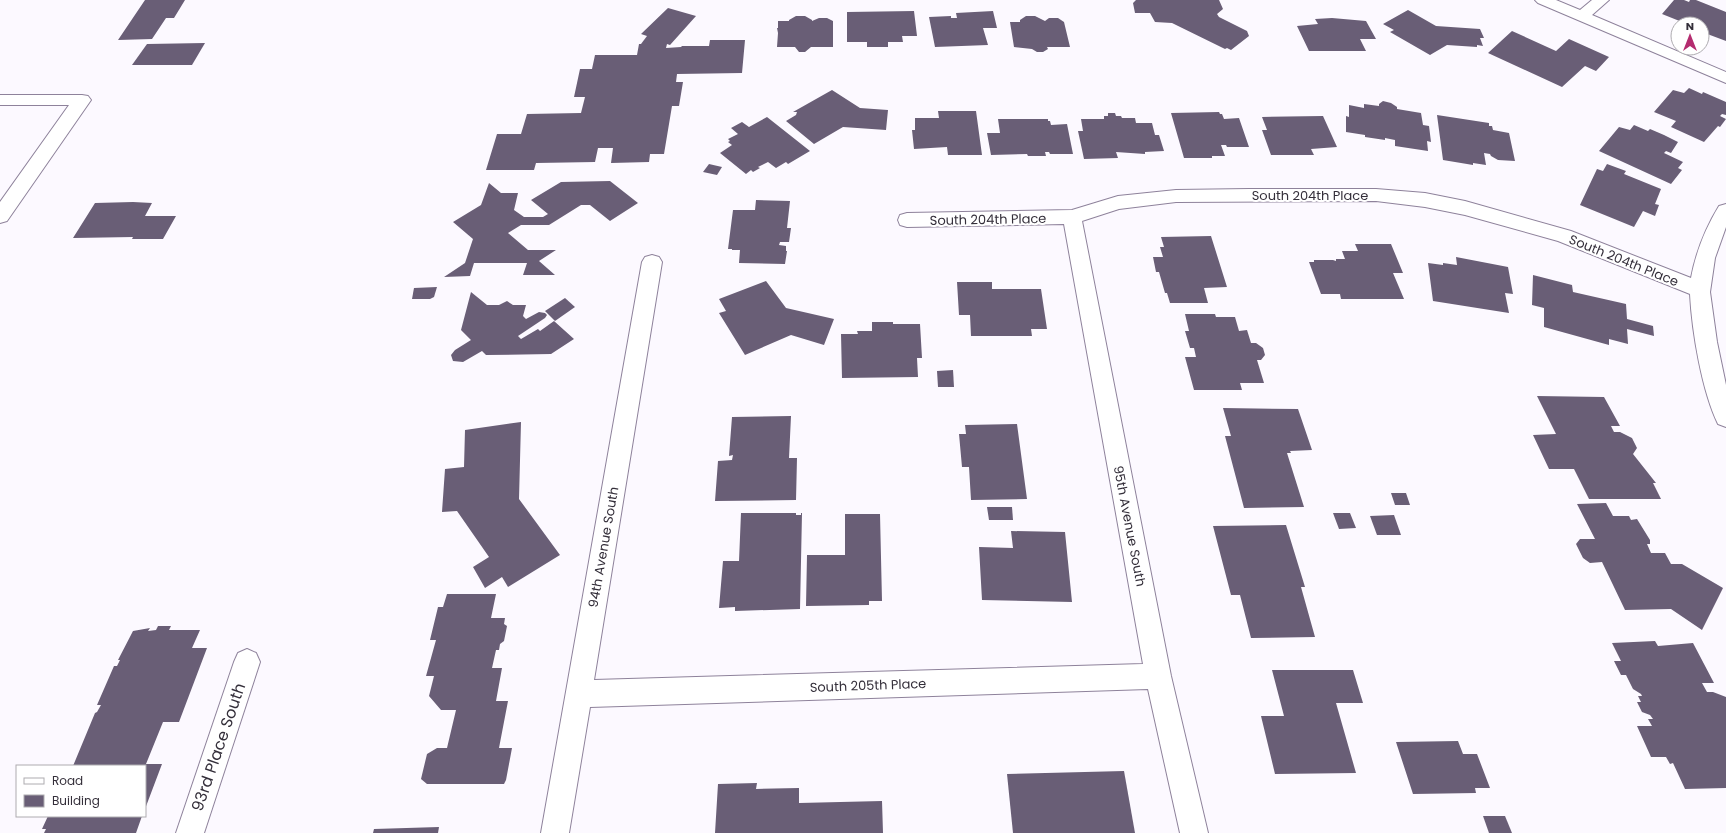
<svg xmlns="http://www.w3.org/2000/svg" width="1726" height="833" font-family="Poppins,sans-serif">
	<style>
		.building { fill: #695e76 }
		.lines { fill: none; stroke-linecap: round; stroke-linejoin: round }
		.minor-casing { stroke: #8e829b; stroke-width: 2 }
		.minor { fill: #fff; fill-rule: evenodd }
		.labels { text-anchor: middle; stroke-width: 4; stroke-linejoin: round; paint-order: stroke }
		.street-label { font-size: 13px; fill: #342f3a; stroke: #fff }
		.near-street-label { font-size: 16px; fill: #342f3a; stroke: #fff }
	</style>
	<rect width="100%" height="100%" fill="#fcf9ff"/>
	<g class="building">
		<path d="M145,0H185L174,18H166L152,39L118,40Z"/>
		<path d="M1136,0H1219L1223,9L1217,14L1219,17L1247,31L1249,36L1231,50L1227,48L1225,49L1172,23L1155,22L1150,13H1135L1133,3Z"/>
		<path d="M1674,0H1684L1689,2L1690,0H1696L1726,12V41L1702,32V24L1682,22L1662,14Z"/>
		<path d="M668,8L696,16L670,45L667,44L666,48L681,47L682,46H709L710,40H745L742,73L677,74L676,82H683L679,106H672L664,154H650L649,162L611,163L613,148H598L595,162L536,163L534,170H486L497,134H521L527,114L581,113L585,97H574L580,69H592L595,55H637L639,44H641L647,36L641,34Z"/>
		<path d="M1408,10L1436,26L1480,29L1484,38H1480L1483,46L1477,45V47L1447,45L1430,55L1390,32L1394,30L1383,24Z"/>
		<path d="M914,11L917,36H902L903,42H888V47H867V42H847V12Z"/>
		<path d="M993,11L997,28H983L988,45L935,47L929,17L951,16V18H957L956,13Z"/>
		<path d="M796,16H805L812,20V21L819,18H827L833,21V47H811L805,52H799L795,47H777L778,33L777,28H778V21H789V20Z"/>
		<path d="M1026,16H1035L1045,21L1049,18H1058L1064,22L1070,47H1047L1048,49L1043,52H1037L1032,49L1014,47L1010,22H1020V20Z"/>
		<path d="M1332,18L1366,21L1376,39H1360L1366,51H1309L1297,26L1318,24L1315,19Z"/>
		<path d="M1512,31L1556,51L1569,39L1609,57L1596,71L1585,66L1562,87L1488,53Z"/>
		<path d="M205,43L192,65H132L147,44Z"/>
		<path d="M1689,88L1702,94L1703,92L1726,102V115L1722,114L1720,116L1726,119L1720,127L1718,126L1704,142L1671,127L1676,121L1654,112L1673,90L1684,93Z"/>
		<path d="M832,90L860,108L888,110L886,130L843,127L814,144L786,121L796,115L797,112H793Z"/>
		<path d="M1383,101L1391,103L1397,107V109L1421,113L1423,125L1429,126L1431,142L1427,141L1428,151L1395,146V140L1385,138V140L1365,137V135L1346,132V116L1349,117V105L1364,108V104L1379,106V104Z"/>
		<path d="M938,111H976L982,155H948L947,147L914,149L912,130H915V118H939Z"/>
		<path d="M1219,112L1220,114H1222L1224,119L1239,118L1249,147H1227L1226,145H1221L1225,156H1212V158H1184L1171,113Z"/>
		<path d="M1108,113H1115L1116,116H1121L1122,118H1135L1136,123H1152L1155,135H1159L1164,151L1145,152V154L1116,152L1118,158L1084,159L1078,131H1083L1081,119H1104V116H1108Z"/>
		<path d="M1437,115L1489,123V126H1492L1493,130L1509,133L1515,161L1498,160L1491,156L1490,154L1484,153L1486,165L1473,163V165L1443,160Z"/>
		<path d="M1323,116L1337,147L1311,149L1314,155H1271L1262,130H1267L1262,117Z"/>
		<path d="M767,117L810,151L788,164L786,162L776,168L768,162L758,167L760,168L753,172L751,170L746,174L720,153L732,145L728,142L730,141L728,139L738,134L731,128L742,122L749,127Z"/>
		<path d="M998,119H1048V121H1050L1051,125L1067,124L1073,154H1050L1049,152H1045L1046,156H1028L1027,154L991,155L987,133H1000Z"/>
		<path d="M1634,125L1648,131L1650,129L1664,135L1678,142L1671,153L1666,151L1664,153L1683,162L1678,168L1682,170L1671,184L1599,151L1619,127L1630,130Z"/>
		<path d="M709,164L722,167L717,175L703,172Z"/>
		<path d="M1607,164L1626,171L1624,174L1661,189L1655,204L1659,205L1655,216L1643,211L1634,227L1580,205L1597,169L1603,171Z"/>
		<path d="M610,181L638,203L610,221L590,205H581L549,225H521L508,233L528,250H556L539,261L555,275H523L527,263H474L470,276L444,277L465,263L473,239L453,222L481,205L489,183L501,193H518L514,210L524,217H543L548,214L531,200L561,182Z"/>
		<path d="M756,200L790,201L787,228H791L789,242H780L779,245L786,246V251H787L785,264L739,263L740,250H732V249H728L733,210H755Z"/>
		<path d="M133,202L152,203L145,216H176L163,239H132L133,237L73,238L95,203Z"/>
		<path d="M1211,236L1227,287L1204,288L1208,303H1170L1167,293H1165L1159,272H1156L1153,257H1163L1160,247H1164L1161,237Z"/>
		<path d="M1355,244H1391L1403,273H1393L1404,299H1341L1340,294H1321L1309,262H1314V260H1333L1336,261V259H1345L1342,251H1358Z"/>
		<path d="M1456,257L1508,267L1513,294L1505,293L1509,313L1433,301L1428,263L1443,265V263L1457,265Z"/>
		<path d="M1533,275L1572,285L1573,292L1626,304L1627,319L1653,326L1654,336L1627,329L1628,344L1609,339V345L1544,327V308L1532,305Z"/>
		<path d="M766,281L786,308L834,319L824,345L791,335L745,355L719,313L726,311L719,299Z"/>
		<path d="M957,282H992V289H1041L1047,329H1031L1032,336H971L970,315H959Z"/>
		<path d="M437,287L434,297L430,299H412L414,288Z"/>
		<path d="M471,292L487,305H499L507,301L513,305H526L523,316L526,319L539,312L545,313L547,315L545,318L518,336L521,339L538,329L540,331L554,321L574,339L551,354L486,355L482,351L463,362L453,361L451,355L455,350L471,340L461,330Z"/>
		<path d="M565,298L575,307L555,321L545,311Z"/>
		<path d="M1185,314H1215L1216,317H1235L1239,331L1247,330L1251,343H1256L1263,348L1265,355L1261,360H1257L1264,383H1240L1242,390H1194L1185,357H1196L1194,348H1190L1185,331H1189Z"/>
		<path d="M872,322H893V324H920L922,358H917L918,377L842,378L841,334H858L857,331H872Z"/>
		<path d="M953,370L954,387H938L937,371Z"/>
		<path d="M1537,396L1604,397L1620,426H1611L1614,432H1620L1632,438L1637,448L1633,454L1656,483H1653L1661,499H1589L1574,469H1549L1533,435L1556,434Z"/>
		<path d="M1223,408L1298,409L1312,450L1290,451L1291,453H1287L1304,507L1244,508L1225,436H1231Z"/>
		<path d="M791,416L789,458H797L796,500L715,501L718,461L732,460L733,455L729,456L732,417Z"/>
		<path d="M521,422L519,499L560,555L508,587L502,577L485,588L473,567L489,557L457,511L442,512L445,469L464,467L465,430Z"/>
		<path d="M1017,424L1027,499L971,500L969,467H962L959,434H966L965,425Z"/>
		<path d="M1391,493H1406L1410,505H1395Z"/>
		<path d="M1606,503L1613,516H1629L1631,520L1637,519L1650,540V544H1647L1651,553H1665L1671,564H1682L1723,588L1702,630L1671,609L1625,610L1602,562L1590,563L1583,558L1576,544L1580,539H1595L1577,504Z"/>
		<path d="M987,507H1012L1013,520H989Z"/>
		<path d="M741,513H796V515H801V513H802L800,609L735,611V607L719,608L723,561H739Z"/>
		<path d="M1333,513H1350L1356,528L1339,529Z"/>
		<path d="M845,514H880L882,601H869V605L806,606L807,555H845Z"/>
		<path d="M1394,515L1401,535H1377L1370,516Z"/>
		<path d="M1286,525L1305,587H1301L1315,637L1251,638L1240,595H1231L1213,526Z"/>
		<path d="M1011,531L1065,532L1072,602L982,600L979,547L1013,548Z"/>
		<path d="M447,594H496L491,618H505L504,624L507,626L504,641L500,644L499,650H496L492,668H502L496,701H508L499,748H512L506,780L504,784H427L421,779L427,754L437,748H447L456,710H441L429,696L434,676H426L436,640H430L438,607H443Z"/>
		<path d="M158,626H171L169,630H200L192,648H207L179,722H163L146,764H162L145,809V766H73L95,713L97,712L101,705H97L114,666H117L120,660H118L133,631L150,628L148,631L156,630Z"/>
		<path d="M1655,641L1658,646L1693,643L1714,683H1702L1707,692H1713L1726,697V788L1685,789L1673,763L1670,764L1666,757H1651L1637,726H1652L1648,719H1653L1650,715L1642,712L1637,702H1641L1638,696H1642L1641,694L1633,689L1626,675H1621L1614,661H1621L1612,643Z"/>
		<path d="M1272,670H1353L1363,703H1336L1356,773L1275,774L1261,716H1284Z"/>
		<path d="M1458,741L1463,754H1477L1490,788H1475L1476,793L1413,794L1396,742Z"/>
		<path d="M1124,771L1135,833H1013L1007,774Z"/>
		<path d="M757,783L756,789L799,788V803L882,801L883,833H715L718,784Z"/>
		<path d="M48,816H142L136,833H44L46,829H42Z"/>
		<path d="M1483,816H1505L1512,833H1489Z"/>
		<path d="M439,827L438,833H373L374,829Z"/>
	</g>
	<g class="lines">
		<g class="minor-casing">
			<g id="minor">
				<path d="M1535,0H1556L1580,10L1592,0H1609L1592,15L1726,72V83L1538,3Z"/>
				<path d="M0,95H82L88,96L91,100L7,221L0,223V202L69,105H0Z"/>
				<path d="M1249,189H1376L1425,193L1465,201L1571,231L1691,278C1696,252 1705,229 1719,206L1726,204V227L1715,258L1710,292L1717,342L1726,385V427L1718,424C1702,391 1692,332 1690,294L1558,241L1465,215L1425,207L1376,201L1176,202L1119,209L1082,221L1171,676L1208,833H1180L1148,689L590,707L569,833H541L642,262L645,257L652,255L659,257L662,262L594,680L1143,664L1064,224L907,227L900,225L898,220L900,215L907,213L1072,210L1118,196L1176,190Z"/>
				<path d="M247,649L256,653L260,662L204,833H176L234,662L238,653Z"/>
			</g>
		</g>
		<use href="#minor" class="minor"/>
	</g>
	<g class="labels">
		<g class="street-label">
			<text x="1310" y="200">South 204th Place</text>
			<text transform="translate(988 219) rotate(-1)" y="5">South 204th Place</text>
			<text transform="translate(1624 260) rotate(22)" y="5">South 204th Place</text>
			<text transform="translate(1130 526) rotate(79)" y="5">95th Avenue South</text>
			<text transform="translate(603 547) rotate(-80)" y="5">94th Avenue South</text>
			<text transform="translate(868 685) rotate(-2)" y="5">South 205th Place</text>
		</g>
		<g class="near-street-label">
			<text transform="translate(218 747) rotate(-71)" y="6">93rd Place South</text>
		</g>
	</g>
	<rect x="16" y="765" width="130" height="52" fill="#ffffff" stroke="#aeacb0"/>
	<rect x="24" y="778" width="20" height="6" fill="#ffffff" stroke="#aeacb0"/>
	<text x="52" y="785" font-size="12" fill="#342f3a">Road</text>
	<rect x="24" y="795" width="20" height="12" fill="#695e76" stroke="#aeacb0"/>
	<text x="52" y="805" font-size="12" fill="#342f3a">Building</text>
	<g transform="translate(1690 36)"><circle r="19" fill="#ffffff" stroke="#aeacb0"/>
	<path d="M0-3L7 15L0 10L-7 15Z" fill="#b42c6f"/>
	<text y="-6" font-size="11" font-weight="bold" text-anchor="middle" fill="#342f3a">N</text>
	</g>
</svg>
